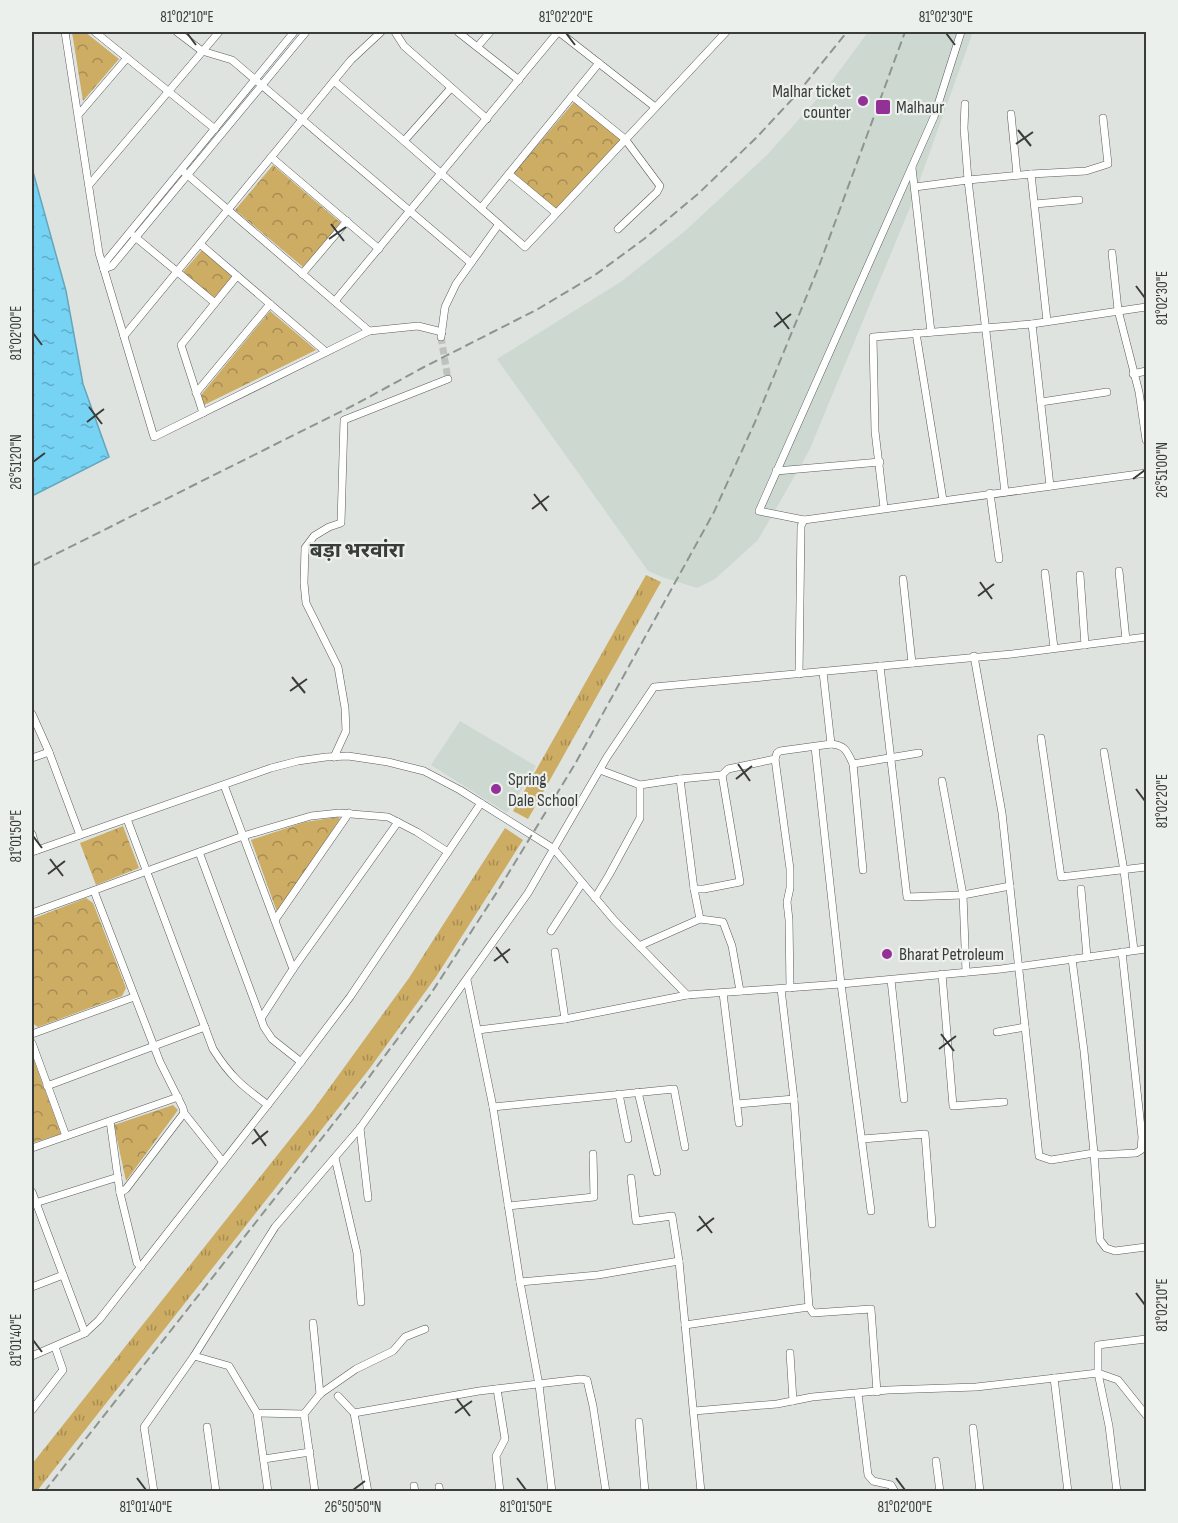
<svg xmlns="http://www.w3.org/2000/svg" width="1178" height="1523" font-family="'Sofia Sans Condensed','Noto Sans Devanagari',sans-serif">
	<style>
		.built { fill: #cdd9d0 }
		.grass { fill: url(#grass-tufts) }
		.park { fill: url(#park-crowns) }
		.water { fill: url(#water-ripples); stroke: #64a6bc; stroke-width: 1.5 }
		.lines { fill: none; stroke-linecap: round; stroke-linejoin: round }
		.street-tunnel { stroke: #bdc2be; stroke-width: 7; stroke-dasharray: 7 3.5; stroke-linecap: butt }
		.street-casing { stroke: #595d5a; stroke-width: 8 }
		.street { stroke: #fff; stroke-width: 7 }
		.rail { stroke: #909491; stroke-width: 2; stroke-dasharray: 9 4.5; stroke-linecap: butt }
		.ticks { fill: none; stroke: #3a3c3b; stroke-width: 2 }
		.poi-dot { fill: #943197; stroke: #ebf0ec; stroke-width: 2 }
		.labels { text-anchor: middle; stroke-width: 4.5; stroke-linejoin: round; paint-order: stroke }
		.poi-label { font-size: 18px; fill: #3a3c3b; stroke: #ebf0ec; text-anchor: start }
		.quarter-label { font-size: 21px; font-weight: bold; fill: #3a3c3b; stroke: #ebf0ec }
		.neatline { fill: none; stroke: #3a3c3b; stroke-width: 2 }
		.ticks-label { font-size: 15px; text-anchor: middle; fill: #3a3c3b }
	</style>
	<defs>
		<pattern id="grass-tufts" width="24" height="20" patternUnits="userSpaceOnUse" patternTransform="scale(1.5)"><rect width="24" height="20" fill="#cdac63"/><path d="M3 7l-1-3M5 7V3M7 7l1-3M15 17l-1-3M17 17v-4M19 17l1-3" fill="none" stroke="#a78d53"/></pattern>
		<pattern id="park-crowns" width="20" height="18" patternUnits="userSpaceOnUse" patternTransform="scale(1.5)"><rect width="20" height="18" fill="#cdac63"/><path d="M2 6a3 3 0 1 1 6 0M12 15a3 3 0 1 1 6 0" fill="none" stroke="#a78d53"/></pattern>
		<pattern id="water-ripples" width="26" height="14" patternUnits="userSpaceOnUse" patternTransform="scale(1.5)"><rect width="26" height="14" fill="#76d3f4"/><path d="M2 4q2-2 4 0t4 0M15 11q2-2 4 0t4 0" fill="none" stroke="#62acc7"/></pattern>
	</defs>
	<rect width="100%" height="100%" fill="#dee3df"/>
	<g class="built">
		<path d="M868,32H973L909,210L809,451L758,540L715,579L697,588L662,577L648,571L497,359L622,281L685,231L767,155L826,89Z"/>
		<path d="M460,721L536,766L507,813L431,765Z"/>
	</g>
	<g class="grass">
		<path d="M646,575L661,582L528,819L513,811Z"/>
		<path d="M505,828L523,840L436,977L370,1068L37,1491H32V1464L314,1109L409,978Z"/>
	</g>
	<g class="park">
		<path d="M72,32H85L119,59L83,101Z"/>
		<path d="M574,102L621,140L556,209L514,173Z"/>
		<path d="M273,165L341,223L303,267L235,210Z"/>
		<path d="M202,250L233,276L214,298L183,272Z"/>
		<path d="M270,311L316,350L204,405L201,395Z"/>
		<path d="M338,817L340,819L277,912L251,840L305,822Z"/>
		<path d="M123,826L139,868L96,885L80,843Z"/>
		<path d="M86,898L93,903L126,988L122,996L38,1027L32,1023V919Z"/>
		<path d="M32,1055L61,1134L32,1143Z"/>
		<path d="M173,1105L178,1110L126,1181L114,1125Z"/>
	</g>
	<path class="water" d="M32,168L66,291L83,384L109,457L32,496Z"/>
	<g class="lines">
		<path class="street-tunnel" d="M441,337L448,379"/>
		<g class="street-casing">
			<g id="street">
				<path d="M65,32L99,253L154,437L369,331L418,326L442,332"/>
				<path d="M95,32L215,129"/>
				<path d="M177,32L202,51L232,60L471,263"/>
				<path d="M395,32L404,46L487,119"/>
				<path d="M458,32L519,80"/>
				<path d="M559,32L655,107"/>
				<path d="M478,46L490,32"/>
				<path d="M334,81L404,141L451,88"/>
				<path d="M572,96L625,139L660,186L657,192L618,229"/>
				<path d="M965,104L964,128L968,180L1031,174L1047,321"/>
				<path d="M79,114L127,58"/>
				<path d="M1011,114L1017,175"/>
				<path d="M404,141L525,247L726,32"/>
				<path d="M271,157L379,249"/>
				<path d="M912,168L931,332"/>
				<path d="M184,172L369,331"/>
				<path d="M509,174L556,213"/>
				<path d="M1031,174L1086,171L1108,164L1103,118"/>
				<path d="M89,185L219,32"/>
				<path d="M915,187L968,180L1005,492"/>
				<path d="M1035,204L1079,200"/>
				<path d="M481,208L599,63"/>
				<path d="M134,236L215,303"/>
				<path d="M200,244L326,352"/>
				<path d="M1112,253L1118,310L1139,392L1146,440"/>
				<path d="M104,269L112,266L306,32"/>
				<path d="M104,269L107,260L294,32"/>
				<path d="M302,274L347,221"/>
				<path d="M335,301L558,32"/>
				<path d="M916,333L943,500"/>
				<path d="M124,336L351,60L381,32"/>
				<path d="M441,337L445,307L456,284L499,224"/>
				<path d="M1133,374L1146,371"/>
				<path d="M196,393L270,304"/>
				<path d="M1041,402L1107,392"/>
				<path d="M203,413L181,345L237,276"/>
				<path d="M776,471L880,462"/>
				<path d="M1050,486L1032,324L1146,307"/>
				<path d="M990,493L999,559"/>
				<path d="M884,508L875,431L873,337L1032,324"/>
				<path d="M804,520L759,511L934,117L961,32"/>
				<path d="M1119,571L1126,640"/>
				<path d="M1045,573L1054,648"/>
				<path d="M1080,575L1085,645"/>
				<path d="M903,579L912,663"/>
				<path d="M974,656L1002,813L1039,1156L1051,1160L1094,1153L1100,1240L1106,1248L1115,1251L1146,1247"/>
				<path d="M880,666L907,897L963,895L1010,886"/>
				<path d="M799,674L801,526L804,520L1146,473"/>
				<path d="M32,714L49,752L80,835"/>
				<path d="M1041,738L1061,877L1146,867"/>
				<path d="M831,744C845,745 847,751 853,764"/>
				<path d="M815,747L841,984L871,1211"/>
				<path d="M1104,752L1124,871L1134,950"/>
				<path d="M334,757L346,731L345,708L338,667L306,603L304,583L305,548L314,536L329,527L341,523L344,420L448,379"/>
				<path d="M32,758L49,752"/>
				<path d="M775,759L777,753L780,751L831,744L823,672"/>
				<path d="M600,770L640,785"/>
				<path d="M680,779L722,775"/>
				<path d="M942,781L963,895L966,972"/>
				<path d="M224,785L293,969"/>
				<path d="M127,819L213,1049C230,1076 242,1086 268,1105"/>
				<path d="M32,834L37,850"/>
				<path d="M32,852L271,768L298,761L326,757L348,756L388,762L424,771L460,790L554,849L614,920L687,995L841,984L1001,969L1146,949"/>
				<path d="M199,852L264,1027L272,1039L301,1062"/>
				<path d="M863,870L853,764L919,753"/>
				<path d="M694,889L700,919"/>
				<path d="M1081,889L1087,957"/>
				<path d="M94,891L160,1062L183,1108L184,1113L126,1189L120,1193"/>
				<path d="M595,898L609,875L640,818V785L680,779L694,889H704L740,882L722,775L728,769L775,759L790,869V888L787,902L789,920L790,988"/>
				<path d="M32,913L243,836L311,816L339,813L388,817L417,832L448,852"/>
				<path d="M275,920L349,813"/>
				<path d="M551,931L582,883"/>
				<path d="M639,946L700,919L723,922L732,946L740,991"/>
				<path d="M555,952L565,1019"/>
				<path d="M1072,959L1084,1051L1094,1153L1099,1155L1136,1153L1141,1150L1142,1137L1122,952"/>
				<path d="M942,974L953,1106L1004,1102"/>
				<path d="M467,980L493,1107L520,1282L598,1275L679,1261L701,1492"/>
				<path d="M891,980L904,1099"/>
				<path d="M781,989L794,1099L809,1307L813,1313L871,1309L877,1392"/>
				<path d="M723,993L739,1123"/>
				<path d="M262,1017L293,969L398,822"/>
				<path d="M478,1030L565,1019L687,995"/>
				<path d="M997,1032L1025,1027"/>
				<path d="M32,1034L134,997"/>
				<path d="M32,1043L66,1136"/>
				<path d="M47,1086L205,1027"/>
				<path d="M638,1092L657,1172"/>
				<path d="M619,1094L628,1139"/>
				<path d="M737,1104L794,1099"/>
				<path d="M493,1107L674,1089L685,1147"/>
				<path d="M184,1113L223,1162"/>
				<path d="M110,1121L120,1193L137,1263L141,1267"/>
				<path d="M360,1128L368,1198"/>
				<path d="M862,1139L925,1134L932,1224"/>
				<path d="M32,1148L178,1097"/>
				<path d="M335,1158L357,1253L361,1302"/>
				<path d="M631,1178L636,1221L672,1216L679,1261"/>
				<path d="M32,1192L85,1333"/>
				<path d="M32,1204L118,1177"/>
				<path d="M508,1206L594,1197L593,1154"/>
				<path d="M520,1282L539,1385L552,1492"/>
				<path d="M32,1287L63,1275"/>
				<path d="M313,1323L320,1394"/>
				<path d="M685,1325L809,1307"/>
				<path d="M1146,1339L1098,1345V1373L1118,1380L1146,1415"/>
				<path d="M790,1353L793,1401"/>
				<path d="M32,1356L85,1333L99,1320L288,1079L350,997L481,803"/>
				<path d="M194,1356L229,1366L257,1413L304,1414"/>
				<path d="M1054,1378L1068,1492"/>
				<path d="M497,1389L505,1439L496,1456L500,1492"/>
				<path d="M858,1394L868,1475L873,1481L891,1485L895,1492"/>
				<path d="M338,1396L354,1413L368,1492"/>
				<path d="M32,1410L63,1370L55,1347"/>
				<path d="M694,1411L777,1404L812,1397L888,1390L976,1387L1098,1373L1109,1426L1117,1492"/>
				<path d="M257,1413L268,1492"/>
				<path d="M354,1413L479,1391L581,1379L587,1380L593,1406L606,1492"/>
				<path d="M639,1422L645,1492"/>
				<path d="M207,1427L216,1492"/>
				<path d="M973,1428L980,1492"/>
				<path d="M264,1459L310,1452"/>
				<path d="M936,1461L940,1492"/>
				<path d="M414,1486L415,1492"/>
				<path d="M439,1487L440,1492"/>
				<path d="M154,1492L144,1427L194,1356L275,1227L360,1128L528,893L607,757L654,687L1012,654L1146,637"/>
				<path d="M315,1492L304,1414L320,1394L356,1369L393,1351L405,1337L425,1329"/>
			</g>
		</g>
		<use href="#street" class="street"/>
		<g class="rail">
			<path d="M32,566L358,403L424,367L538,309L595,275L644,239L699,193L757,137L797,94L847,32"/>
			<path d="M44,1492L355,1096L430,995L497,892L575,764L714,512L755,422L819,266L905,32"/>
		</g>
	</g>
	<path class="ticks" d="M187,33L196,45M566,33L575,45M946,33L955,45M1018,130L1031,146M1016,144L1033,132M331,224L344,241M329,239L346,227M1136,286L1145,298M776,312L789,329M774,327L791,314M33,333L42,345M89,407L102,424M87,422L104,409M33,462L45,453M1133,479L1145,470M534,494L547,511M532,509L549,496M980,582L992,599M978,596L994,584M292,677L305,693M290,691L307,679M738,764L750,781M736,779L752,766M1136,789L1145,801M33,836L42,848M50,859L63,876M48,874L65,861M496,947L508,963M494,961L510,949M941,1034L954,1051M939,1049L956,1036M254,1129L266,1146M252,1144L268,1131M699,1216L712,1233M697,1231L714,1218M1136,1293L1145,1305M33,1340L42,1352M457,1399L470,1416M455,1413L472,1401M137,1478L146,1490M517,1478L526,1490M896,1478L905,1490M353,1490L365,1481"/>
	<g class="poi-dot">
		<circle cx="863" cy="101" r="6"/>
		<rect x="875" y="99" width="16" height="16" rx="3"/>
		<circle cx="496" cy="789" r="6"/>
		<circle cx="887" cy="954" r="6"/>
	</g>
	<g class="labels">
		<g class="poi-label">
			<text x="851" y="97" text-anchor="end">Malhar ticket<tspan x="851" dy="21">counter</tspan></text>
			<text x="896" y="113">Malhaur</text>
			<text x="508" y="785">Spring<tspan x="508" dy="21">Dale School</tspan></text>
			<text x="899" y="960">Bharat Petroleum</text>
		</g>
		<g class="quarter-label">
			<text x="357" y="557">बड़ा भरवांरा</text>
		</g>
	</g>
	<rect width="1178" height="1523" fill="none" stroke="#ebf0ec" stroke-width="66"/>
	<rect x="33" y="33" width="1112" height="1457" class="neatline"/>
	<g class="ticks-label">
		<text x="187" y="22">81°02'10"E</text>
		<text x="566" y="22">81°02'20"E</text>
		<text x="946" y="22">81°02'30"E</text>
		<text transform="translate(1162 298) rotate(-90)" y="5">81°02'30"E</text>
		<text transform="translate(16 333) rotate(-90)" y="5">81°02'00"E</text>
		<text transform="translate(16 462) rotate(-90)" y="5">26°51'20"N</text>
		<text transform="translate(1162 470) rotate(-90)" y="5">26°51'00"N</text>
		<text transform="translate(1162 801) rotate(-90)" y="5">81°02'20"E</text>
		<text transform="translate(16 836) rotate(-90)" y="5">81°01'50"E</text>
		<text transform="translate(1162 1305) rotate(-90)" y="5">81°02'10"E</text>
		<text transform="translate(16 1340) rotate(-90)" y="5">81°01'40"E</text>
		<text x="146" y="1512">81°01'40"E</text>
		<text x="353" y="1512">26°50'50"N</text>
		<text x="526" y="1512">81°01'50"E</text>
		<text x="905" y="1512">81°02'00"E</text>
	</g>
</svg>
